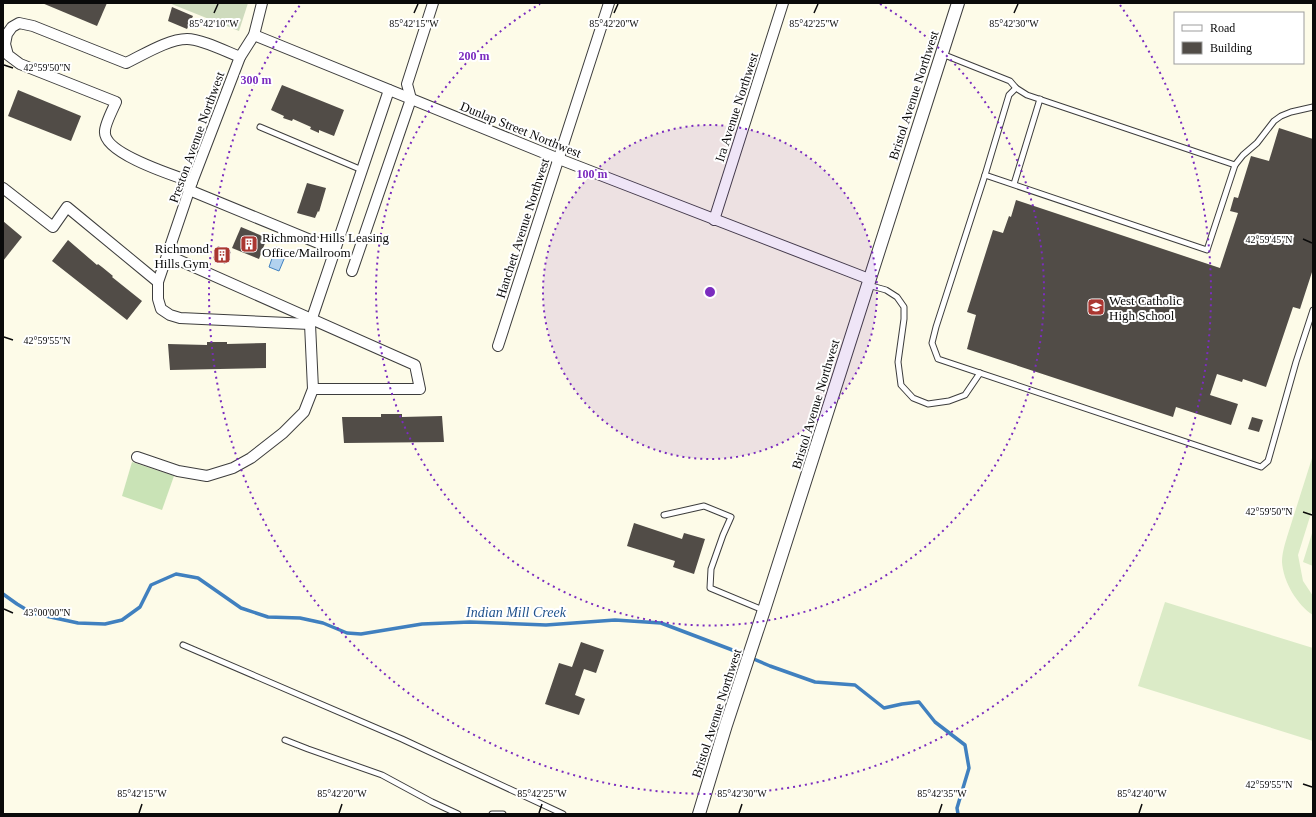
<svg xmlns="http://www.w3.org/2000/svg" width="1316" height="817" font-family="'Times New Roman',serif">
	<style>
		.green { fill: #c9e3b6 }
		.cemetery { fill: #cedbbd }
		.pitch { fill: #dbebc7 }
		.water { fill: #b2d2ef; stroke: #4080bf }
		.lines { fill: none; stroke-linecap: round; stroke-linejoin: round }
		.stream { stroke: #4080bf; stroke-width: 3.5 }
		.building { fill: #514c47 }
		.service-casing { stroke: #3d3d3d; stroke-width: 7 }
		.minor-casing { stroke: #3d3d3d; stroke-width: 12 }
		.tertiary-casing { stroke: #3d3d3d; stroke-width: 14 }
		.service { stroke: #fff; stroke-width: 5 }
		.minor { stroke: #fff; stroke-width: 10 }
		.tertiary { stroke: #fff; stroke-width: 12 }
		.ticks { fill: none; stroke: #0a0a0a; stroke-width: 1.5 }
		.ring { fill: none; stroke: #7b2cbf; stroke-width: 2; stroke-dasharray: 2 4 }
		.labels { text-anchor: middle; stroke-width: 4; stroke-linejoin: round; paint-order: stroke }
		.street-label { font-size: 13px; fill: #0a0a0a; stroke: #fff }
		.poi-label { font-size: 13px; fill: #0a0a0a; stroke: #fff; text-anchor: start }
		.water-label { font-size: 14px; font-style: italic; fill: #21538d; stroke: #fff }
		.ticks-label { font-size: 10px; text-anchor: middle; fill: #0a0a0a; stroke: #fff; stroke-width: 4; stroke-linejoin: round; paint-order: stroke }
		.centre { fill: #7b2cbf; stroke: #fff; stroke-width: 2 }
		.ring-label { font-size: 12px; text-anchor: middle; font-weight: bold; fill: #7b2cbf; stroke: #fff; stroke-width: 4; stroke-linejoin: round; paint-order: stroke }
	</style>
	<rect width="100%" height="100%" fill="#fdfbe8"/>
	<path class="green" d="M132,462L174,476L162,510L122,496Z"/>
	<path class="cemetery" d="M169,3H248L239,31Z"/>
	<g class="pitch">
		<path d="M1313,455V507L1298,555L1303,581L1313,596V615C1297,605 1283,581 1282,562C1282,553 1285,544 1287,537Z"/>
		<path d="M1313,530V566L1303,562Z"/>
		<path d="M1165,602L1313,648V741L1138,686Z"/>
	</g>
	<path class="water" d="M276,247L287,252L279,271L269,267Z"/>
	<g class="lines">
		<path class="stream" d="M3,594L17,604L32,613L78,623L105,624L122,620L140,607L151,585L176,574L198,578L241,608L268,617L300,618L323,623L347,633L361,634L422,624L470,622L546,625L615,620L661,623L735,651L770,666L815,682L855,685L884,708L902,704L919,702L935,722L965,745L969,768L957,808L958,814"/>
	</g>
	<g class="building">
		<path d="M42,3H107L97,26Z"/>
		<path d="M172,7L193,16L187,29L168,21Z"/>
		<path d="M282,85L344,110L334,136L319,130V133L310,129L311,127L293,119L292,121L283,118L284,116L271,110Z"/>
		<path d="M18,90L81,116L71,141L8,116Z"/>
		<path d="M1279,128L1313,139V269L1300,309L1293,307L1266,387L1243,379L1242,382L1217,374L1210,395L1238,404L1231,425L1176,407L1173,417L967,349L976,315L967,312L993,230L1003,233L1009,216L1011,217L1016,200L1220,268L1238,213L1230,211L1234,197L1238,198L1251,156L1269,161Z"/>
		<path d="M307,183L326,188L319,212L318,211L315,218L297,213Z"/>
		<path d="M3,221L22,237L3,261Z"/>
		<path d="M241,227L267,238L259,259L232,248Z"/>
		<path d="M68,240L97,265L98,264L102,267L113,276L112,277L142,301L127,320L52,261Z"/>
		<path d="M218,246L231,252L225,264L213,258Z"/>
		<path d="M207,342H227V344L266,343V368L170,370L168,344L207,345Z"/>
		<path d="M381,414H402V417L442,416L444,442L344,443L342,417H381Z"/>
		<path d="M1252,417L1263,420L1259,432L1248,429Z"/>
		<path d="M634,523L682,539L684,533L705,539L694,574L673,567L675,561L627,546Z"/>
		<path d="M581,642L604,650L596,673L584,669L575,695L585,699L579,715L545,704L559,663L572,667Z"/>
	</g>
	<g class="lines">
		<g class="service-casing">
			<g id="service">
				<path d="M942,54L1010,81L1016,88L1027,95L1235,165L1243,155L1257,143L1274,121L1281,116L1291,112L1313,107"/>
				<path d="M1016,88L1009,95L985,175L936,327L932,343L938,359L1261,467L1268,461L1296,362L1313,310"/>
				<path d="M260,127L362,170"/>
				<path d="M985,175L1207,250L1235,165"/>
				<path d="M1014,184L1040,99"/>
				<path d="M868,285L886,290L897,297L904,307V319L898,362L901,385L913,398L928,404L949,401L965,395L980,373"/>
				<path d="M664,515L704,506L731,517L723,535L711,569L710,588L763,610"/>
				<path d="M183,645L402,739L563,814"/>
				<path d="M285,740L308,749L382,775L432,802L458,814"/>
				<path d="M492,814H503"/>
			</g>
		</g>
		<g class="minor-casing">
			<g id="minor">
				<path d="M254,35L559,159L869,279"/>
				<path d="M192,182C175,176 102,153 105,131C105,124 113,109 116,102L20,64L8,55L5,44L7,34L12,27L19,23L33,26L126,63C143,55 168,39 187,39C201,39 225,51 240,57"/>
				<path d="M3,188L53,227L67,207L158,282V299L161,309L170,315L180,318L310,324"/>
				<path d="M189,190L335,250"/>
				<path d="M714,220L783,3"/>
				<path d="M167,255L415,365L420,389H313"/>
				<path d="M352,271L411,99L407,84L433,3"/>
				<path d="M158,282L192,182L240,57L254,35L262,3"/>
				<path d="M498,346L609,3"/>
				<path d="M137,457L178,471L207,476L233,468L251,458L283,433L304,412L313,389L310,324L389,90"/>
			</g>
		</g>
		<g class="tertiary-casing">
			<path id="tertiary" d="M699,814L726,725L764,610L958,3"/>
		</g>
		<use href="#service" class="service"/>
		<use href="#minor" class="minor"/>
		<use href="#tertiary" class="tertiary"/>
	</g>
	<path class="ticks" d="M214,13L218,4M414,13L418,4M614,13L618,4M814,13L818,4M1014,13L1018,4M4,65L13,68M1303,239L1312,243M4,337L13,340M1303,512L1312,515M4,609L13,613M1303,784L1312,787M139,813L142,804M339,813L342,804M539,813L542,804M739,813L742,804M939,813L942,804M1139,813L1142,804"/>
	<circle cx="710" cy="292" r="167" fill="#7b2cbf" fill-opacity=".12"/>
	<g class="ring">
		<circle cx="710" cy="292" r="167"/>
		<path d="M880 4A334 334 0 1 1 540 4"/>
		<path d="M1120 5A501 501 0 1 1 300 5"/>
	</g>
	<defs>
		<g id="building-square" transform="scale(0.9)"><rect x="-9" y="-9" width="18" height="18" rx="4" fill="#aa3731" stroke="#fff"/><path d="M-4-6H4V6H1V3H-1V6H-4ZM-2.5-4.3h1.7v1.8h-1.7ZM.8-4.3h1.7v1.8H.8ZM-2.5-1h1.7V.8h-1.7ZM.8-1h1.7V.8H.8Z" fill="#fff"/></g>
		<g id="school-square" transform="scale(0.9)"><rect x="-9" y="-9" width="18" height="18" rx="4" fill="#aa3731" stroke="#fff"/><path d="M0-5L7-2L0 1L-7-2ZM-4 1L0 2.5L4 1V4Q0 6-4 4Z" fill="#fff"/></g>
	</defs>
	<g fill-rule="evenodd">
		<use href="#building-square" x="249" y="244"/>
		<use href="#building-square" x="222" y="255"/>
		<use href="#school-square" x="1096" y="307"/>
	</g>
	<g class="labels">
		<g class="street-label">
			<text transform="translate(913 95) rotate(-72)" y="5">Bristol Avenue Northwest</text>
			<text transform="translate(736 107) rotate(-72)" y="5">Ira Avenue Northwest</text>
			<text transform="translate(521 129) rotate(22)" y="5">Dunlap Street Northwest</text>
			<text transform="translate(196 137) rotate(-70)" y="5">Preston Avenue Northwest</text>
			<text transform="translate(522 228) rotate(-72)" y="5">Hanchett Avenue Northwest</text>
			<text transform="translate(815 404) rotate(-73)" y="5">Bristol Avenue Northwest</text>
			<text transform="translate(716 713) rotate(-72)" y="5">Bristol Avenue Northwest</text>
		</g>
		<g class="poi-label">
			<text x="262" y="242">Richmond Hills Leasing<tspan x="262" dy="15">Office/Mailroom</tspan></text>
			<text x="209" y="253" text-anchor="end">Richmond<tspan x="209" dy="15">Hills Gym</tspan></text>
			<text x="1109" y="305">West Catholic<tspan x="1109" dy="15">High School</tspan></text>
		</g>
		<g class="water-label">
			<text x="516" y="617">Indian Mill Creek</text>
		</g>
	</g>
	<g class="ticks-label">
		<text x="214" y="27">85°42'10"W</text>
		<text x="414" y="27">85°42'15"W</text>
		<text x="614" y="27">85°42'20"W</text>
		<text x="814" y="27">85°42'25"W</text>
		<text x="1014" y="27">85°42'30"W</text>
		<text x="47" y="71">42°59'50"N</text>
		<text x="1269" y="243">42°59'45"N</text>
		<text x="47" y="344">42°59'55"N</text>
		<text x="1269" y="515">42°59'50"N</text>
		<text x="47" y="616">43°00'00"N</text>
		<text x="1269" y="788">42°59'55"N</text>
		<text x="142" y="797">85°42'15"W</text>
		<text x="342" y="797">85°42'20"W</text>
		<text x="542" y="797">85°42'25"W</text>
		<text x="742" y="797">85°42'30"W</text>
		<text x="942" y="797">85°42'35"W</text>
		<text x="1142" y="797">85°42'40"W</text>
	</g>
	<circle cx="710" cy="292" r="6" class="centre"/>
	<g class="ring-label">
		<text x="474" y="60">200 m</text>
		<text x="256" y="84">300 m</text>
		<text x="592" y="178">100 m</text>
	</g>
	<rect width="1316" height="817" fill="none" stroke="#0a0a0a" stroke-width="8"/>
	<rect x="1174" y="12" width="130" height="52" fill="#ffffff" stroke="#9d9d9d"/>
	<rect x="1182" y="25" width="20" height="6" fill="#ffffff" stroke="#9d9d9d"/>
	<text x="1210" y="32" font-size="12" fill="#0a0a0a">Road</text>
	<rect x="1182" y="42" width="20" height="12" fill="#514c47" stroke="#9d9d9d"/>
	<text x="1210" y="52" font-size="12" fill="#0a0a0a">Building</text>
</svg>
